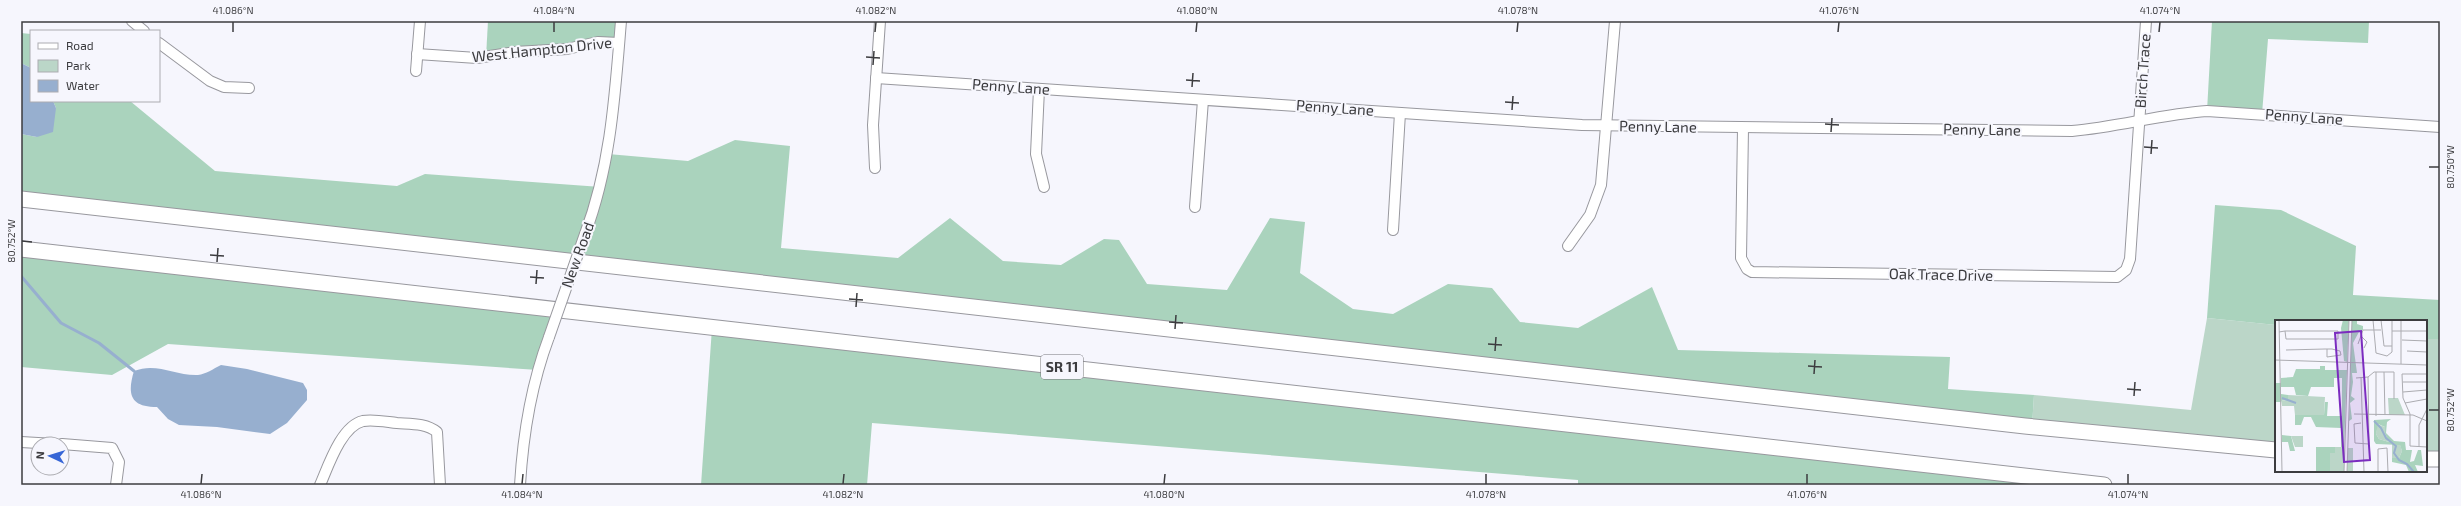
<svg xmlns="http://www.w3.org/2000/svg" width="2461" height="506" font-family="'Exo 2',sans-serif">
	<style>
		.green { fill: #bbd6c8 }
		.forest { fill: #aad3bd }
		.water { fill: #97afcf }
		.lines { fill: none; stroke-linecap: round; stroke-linejoin: round }
		.stream { stroke: #97afcf; stroke-width: 3 }
		.minor-casing { stroke: #98989e; stroke-width: 12 }
		.highway-casing { stroke: #98989e; stroke-width: 17 }
		.minor { stroke: #fff; stroke-width: 10 }
		.highway { stroke: #fff; stroke-width: 15 }
		.minor-bridge-casing { stroke: #98989e; stroke-width: 12; stroke-linecap: butt }
		.minor-bridge { stroke: #fff; stroke-width: 10 }
		.ticks { fill: none; stroke: #3c3c3f; stroke-width: 1.5 }
		.labels { text-anchor: middle; stroke-width: 4; stroke-linejoin: round; paint-order: stroke }
		.shield { fill: #f6f6fd; stroke: #747478; stroke-width: 1 }
		.shield-label { font-size: 14px; font-weight: bold; fill: #3c3c3f }
		.street-label { font-size: 15px; fill: #3c3c3f; stroke: #f6f6fd }
		.inset-river { fill: none; stroke: #97afcf; stroke-width: 2 }
		.inset-road { fill: none; stroke: #acacb1; stroke-width: 1 }
		.view { fill: #7b2cbf; fill-opacity: 0.15; stroke: #7b2cbf; stroke-width: 2 }
		.inset-edge { fill: none; stroke: #3c3c3f; stroke-width: 2 }
		.neatline { fill: none; stroke: #3c3c3f; stroke-width: 1.5 }
		.ticks-label { font-size: 10px; text-anchor: middle; fill: #3c3c3f }
	</style>
	<rect width="100%" height="100%" fill="#f6f6fd"/>
	<g class="green">
		<path d="M2207,318L2276,325V450L2032,427L2034,395L2191,410Z"/>
		<rect x="2426" y="339" width="14" height="120"/>
	</g>
	<g class="forest">
		<path d="M488,21H621L619,43L486,57Z"/>
		<path d="M2212,21H2369L2368,43L2268,39L2262,114L2207,111Z"/>
		<path d="M21,33L31,34V68L21,63Z"/>
		<path d="M53,101H130L215,171L397,186L425,174L601,187L608,154L688,161L735,140L790,146L781,248L898,258L950,218L1003,261L1061,265L1104,239L1119,240L1147,284L1227,290L1270,218L1305,222L1300,273L1353,309L1393,314L1448,284L1492,288L1520,322L1578,328L1652,287L1678,350L1950,357L1948,389L2034,395L2032,427L21,200V134L37,137L56,108Z"/>
		<path d="M2215,205L2281,210L2356,246L2353,295L2440,300V339H2426V321H2276V325L2207,318Z"/>
		<path d="M21,249L558,310L538,370L168,344L112,375L21,367Z"/>
		<path d="M712,328L2104,485H1578V480L872,423L867,485H701Z"/>
	</g>
	<g class="water">
		<path d="M21,63L31,68V101H53L56,108L53,132L37,137L21,134Z"/>
		<path d="M221,365L247,369L303,383L307,390V400L287,423L270,434L217,427L179,425L168,419L157,407C130,407 127,394 134,371C157,362 175,376 198,375C206,374 213,369 221,365Z"/>
	</g>
	<g class="lines">
		<path class="stream" d="M21,276L61,323L99,343L134,371"/>
		<g class="minor-casing">
			<g id="minor">
				<path d="M132,21L144,31"/>
				<path d="M159,43L210,81L224,87L249,88"/>
				<path d="M417,54L477,58L515,52L567,49L598,42L619,43"/>
				<path d="M416,71L420,21"/>
				<path d="M876,78L1582,125L2072,131C2118,127 2162,114 2207,111L2440,127"/>
				<path d="M1039,89L1036,154L1044,187"/>
				<path d="M1743,128L1741,258L1747,269L1752,272L2117,277L2126,270L2130,259L2146,21"/>
				<path d="M875,168L873,125L880,21"/>
				<path d="M1195,207L1203,100"/>
				<path d="M1393,230L1400,113"/>
				<path d="M585,234C611,165 615,94 621,21"/>
				<path d="M1568,246L1590,215L1601,185L1615,21"/>
				<path d="M21,442L55,444"/>
				<path d="M62,444L112,448L119,462L116,485"/>
				<path d="M320,485C328,467 341,426 363,421C373,419 387,422 397,423C411,424 426,423 437,432L440,485"/>
				<path d="M520,485C523,434 531,385 549,337"/>
			</g>
		</g>
		<g class="highway-casing">
			<g id="highway">
				<path d="M21,199L2025,426L2276,450"/>
				<path d="M21,249L2104,485"/>
				<path d="M2426,459H2440"/>
			</g>
		</g>
		<use href="#minor" class="minor"/>
		<use href="#highway" class="highway"/>
		<g class="minor-bridge-casing">
			<path id="minor-bridge" d="M549,337L585,234"/>
		</g>
		<use href="#minor-bridge" class="minor-bridge"/>
	</g>
	<path class="ticks" d="M233,32V22M554,32V22M875,32L876,22M1196,32L1197,22M1517,32L1518,22M1838,32L1839,22M2159,32L2160,22M866,57L880,58M873,65L874,51M1186,80L1200,81M1192,87L1193,73M1505,102L1519,103M1512,110L1513,96M1825,124L1839,125M1831,132L1832,118M2144,147L2158,148M2151,154L2152,140M2429,167H2439M22,241L32,242M210,255L224,256M217,262L218,248M530,277L544,278M536,284L537,270M849,299L863,300M856,307L857,293M1169,322L1183,323M1175,329L1176,315M1488,344L1502,345M1495,351L1496,337M1808,366L1822,367M1814,374L1815,360M2127,389L2141,390M2134,396L2135,382M2429,410H2439M201,484L202,474M522,484L523,474M843,484L844,474M1164,484L1165,474M1486,484V474M1807,484V474M2128,484V474"/>
	<g class="labels">
		<rect class="shield" x="1041" y="355" width="42" height="24" rx="3"/>
		<g class="shield-label">
			<text x="1062" y="372">SR 11</text>
		</g>
		<g class="street-label">
			<text transform="translate(542 50) rotate(-6)" y="5">West Hampton Drive</text>
			<text transform="translate(2143 71) rotate(-86)" y="5">Birch Trace</text>
			<text transform="translate(1011 87) rotate(4)" y="5">Penny Lane</text>
			<text transform="translate(1335 108) rotate(4)" y="5">Penny Lane</text>
			<text transform="translate(2304 117) rotate(4)" y="5">Penny Lane</text>
			<text transform="translate(1658 127) rotate(1)" y="5">Penny Lane</text>
			<text transform="translate(1982 130) rotate(1)" y="5">Penny Lane</text>
			<text transform="translate(578 255) rotate(-70)" y="5">New Road</text>
			<text transform="translate(1941 275) rotate(1)" y="5">Oak Trace Drive</text>
		</g>
	</g>
	<g transform="translate(2275 320)">
		<rect width="152" height="152" fill="#f6f6fd"/>
		<path d="M13,75L50,77L49,95H20L19,86H7L6,80L13,81ZM113,78H123L130,95H114ZM102,104L110,107V114L114,122L104,119L101,114ZM16,116H28V127H20ZM117,124H125L127,131L124,138H117ZM60,127H69V152H55V133H60ZM73,128H78V152H72Z" fill="#bbd6c8"/>
		<path d="M68,0H74L72,42L69,41L66,8ZM77,0H82V4L88,6V10H85L78,23L82,53H77L78,62L76,76L80,79L75,83L77,99L74,101ZM45,46H50V50H72L69,127H66V108L41,107L36,97H29L26,105H20V95H49L50,82H53L52,96H67V58H59V67H36L33,76L21,75L19,67H6V74L13,75V81L7,80L6,82H1L0,90V63H6V58L18,57L21,49H45ZM116,99L112,102L111,113L119,121L130,122L131,130H137L135,142L139,141L143,130H146L148,146L140,145L143,152H134L131,145L117,142V138H124L127,131L125,125L101,124L99,121V100ZM103,104L110,107V114L114,122L104,119L101,114ZM7,115L16,116L20,131H15L13,122H7ZM41,127H60V133H55V152H41Z" fill="#aad3bd" fill-rule="evenodd"/>
		<path class="inset-river" d="M7,78L21,83M99,101L106,108L111,118L121,126L119,133L124,140L132,144L139,152"/>
		<path class="inset-road" d="M4,0L7,152M16,0H63M98,0L101,33L112,36L117,32V0M106,0L109,26H117M126,0V44M117,11H152M4,12L10,11H63V19H11L10,11M87,17L92,22L89,28M127,20L152,21M83,24L88,10H106M11,30L50,29H57L65,31L66,35L52,37V29M132,31L152,32M0,40L152,45M101,52V96M109,52L110,95M152,54H127L128,78L135,94V126L152,127M86,57L89,152M81,58L93,57L99,52H119V79M128,62H152M128,72L152,70M130,83L152,79M79,94L138,95L152,101M86,103L79,104L80,123L94,124L93,57M144,126V105L152,89M69,152L74,0M72,152L77,0M103,152V129L112,128L113,152"/>
		<path class="view" d="M86,11L95,140L69,142L60,13Z"/>
		<rect width="152" height="152" class="inset-edge"/>
	</g>
	<rect width="2461" height="506" fill="none" stroke="#f6f6fd" stroke-width="44"/>
	<rect x="30" y="30" width="130" height="72" fill="#f6f6fd" stroke="#acacb1"/>
	<rect x="38" y="43" width="20" height="6" fill="#ffffff" stroke="#acacb1"/>
	<text x="66" y="50" font-size="12" fill="#3c3c3f">Road</text>
	<rect x="38" y="60" width="20" height="12" fill="#bbd6c8" stroke="#acacb1"/>
	<text x="66" y="70" font-size="12" fill="#3c3c3f">Park</text>
	<rect x="38" y="80" width="20" height="12" fill="#97afcf" stroke="#acacb1"/>
	<text x="66" y="90" font-size="12" fill="#3c3c3f">Water</text>
	<g transform="translate(50 456) rotate(274)"><circle r="19" fill="#f6f6fd" stroke="#acacb1"/>
	<path d="M0-3L7 15L0 10L-7 15Z" fill="#3766d6"/>
	<text y="-6" font-size="11" font-weight="bold" text-anchor="middle" fill="#3c3c3f">N</text>
	</g>
	<rect x="22" y="22" width="2417" height="462" class="neatline"/>
	<g class="ticks-label">
		<text x="233" y="14">41.086°N</text>
		<text x="554" y="14">41.084°N</text>
		<text x="876" y="14">41.082°N</text>
		<text x="1197" y="14">41.080°N</text>
		<text x="1518" y="14">41.078°N</text>
		<text x="1839" y="14">41.076°N</text>
		<text x="2160" y="14">41.074°N</text>
		<text transform="translate(2450 167) rotate(-90)" y="4">80.750°W</text>
		<text transform="translate(11 241) rotate(-90)" y="4">80.752°W</text>
		<text transform="translate(2450 410) rotate(-90)" y="4">80.752°W</text>
		<text x="201" y="498">41.086°N</text>
		<text x="522" y="498">41.084°N</text>
		<text x="843" y="498">41.082°N</text>
		<text x="1164" y="498">41.080°N</text>
		<text x="1486" y="498">41.078°N</text>
		<text x="1807" y="498">41.076°N</text>
		<text x="2128" y="498">41.074°N</text>
	</g>
</svg>
